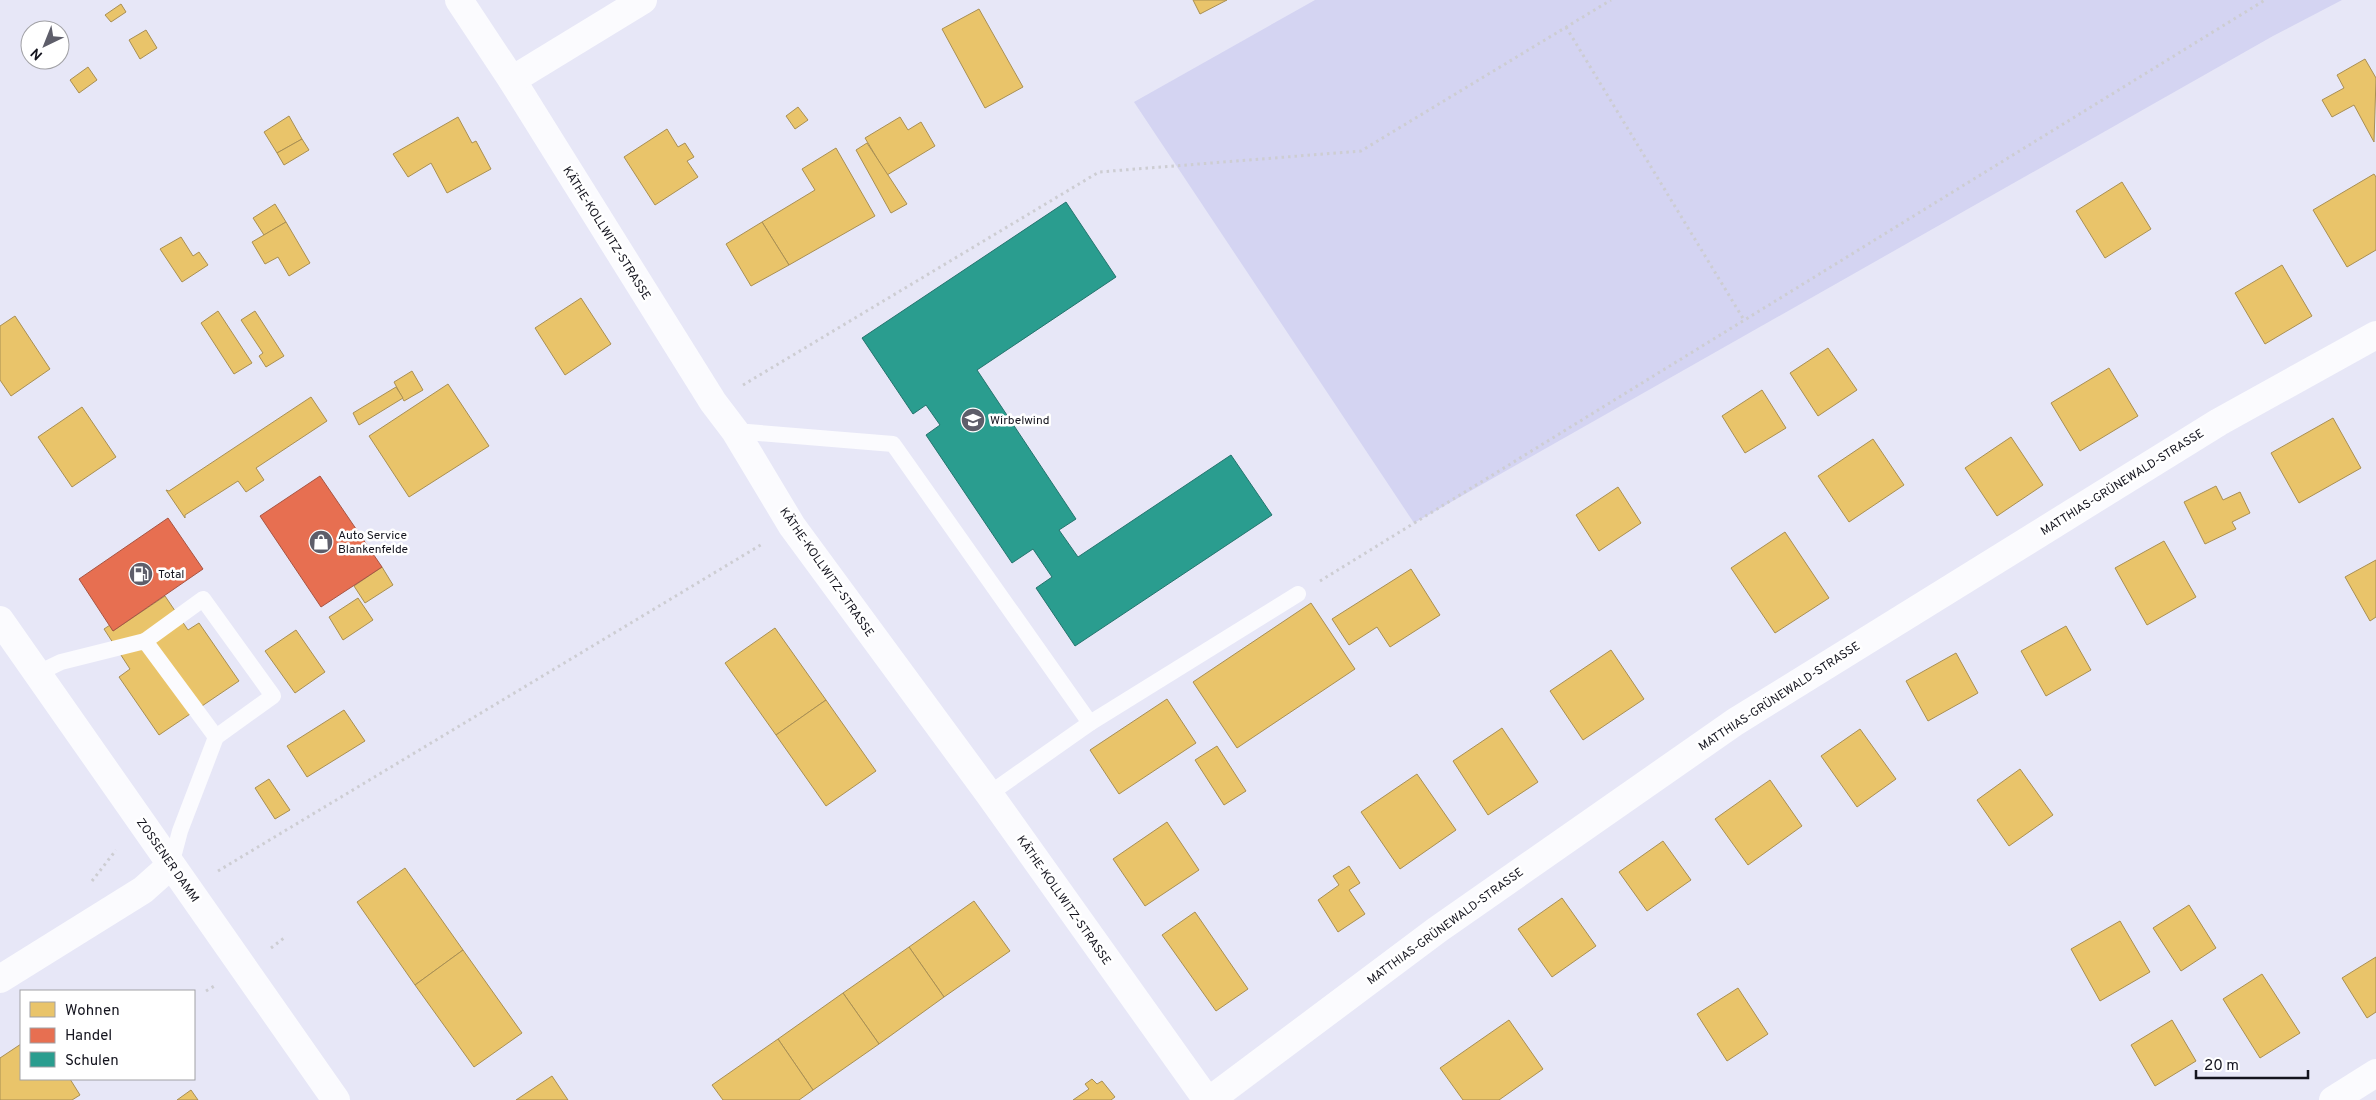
<svg xmlns="http://www.w3.org/2000/svg" width="2376" height="1100" font-family="Overpass,sans-serif">
	<style>
		.green { fill: #d4d4f2 }
		.homes { fill: #e9c46a; stroke: #a98f53 }
		.shops { fill: #e76f51; stroke: #a85442 }
		.schools { fill: #2a9d8f; stroke: #23746d }
		.lines { fill: none; stroke-linecap: round; stroke-linejoin: round }
		.path { stroke: #cdcdd2; stroke-width: 3; stroke-dasharray: 2.5 4; stroke-linecap: butt }
		.service { stroke: #fbfbfe; stroke-width: 16 }
		.minor { stroke: #fbfbfe; stroke-width: 28 }
		.secondary { stroke: #fbfbfe; stroke-width: 28 }
		.labels { text-anchor: middle; stroke-width: 5; stroke-linejoin: round; paint-order: stroke }
		.street-label { font-size: 12px; fill: #14141e; stroke: #fff }
		.poi-label { font-size: 12px; fill: #14141e; stroke: #fff; text-anchor: start }
	</style>
	<rect width="100%" height="100%" fill="#e7e7f7"/>
	<path class="green" d="M1315,0H2342L2273,36L1414,523L1134,102Z"/>
	<g class="homes">
		<path d="M1193,0H1227L1200,14Z"/>
		<path d="M121,4L126,12L111,22L105,15Z"/>
		<path d="M979,9L1023,87L985,108L942,29Z"/>
		<path d="M146,30L157,48L140,59L129,40Z"/>
		<path d="M2365,59L2376,78L2374,142L2354,105L2332,117L2322,100L2344,88L2337,75Z"/>
		<path d="M88,67L97,80L79,93L70,80Z"/>
		<path d="M798,107L808,120L795,129L786,116Z"/>
		<path d="M289,116L302,139L277,153L264,132Z"/>
		<path d="M458,117L472,143L476,141L491,169L447,193L431,163L408,177L393,154Z"/>
		<path d="M900,117L908,130L921,122L935,146L887,175L865,138Z"/>
		<path d="M667,129L678,147L685,143L694,157L687,161L698,177L655,205L624,157Z"/>
		<path d="M302,139L309,150L284,165L277,153Z"/>
		<path d="M867,143L907,204L891,213L856,150Z"/>
		<path d="M836,148L875,216L789,265L762,222L815,190L802,169Z"/>
		<path d="M2374,174L2376,177V250L2347,267L2313,210Z"/>
		<path d="M2122,182L2151,229L2105,258L2076,211Z"/>
		<path d="M275,204L286,222L264,235L253,218Z"/>
		<path d="M286,222L310,263L289,276L278,257L265,264L252,242Z"/>
		<path d="M762,222L789,265L751,286L726,244Z"/>
		<path d="M181,237L193,256L199,252L208,265L182,282L160,249Z"/>
		<path d="M2282,265L2312,316L2265,344L2235,293Z"/>
		<path d="M581,298L611,344L565,375L535,328Z"/>
		<path d="M218,311L252,363L234,374L201,323Z"/>
		<path d="M255,311L284,356L266,367L259,356L263,353L241,320Z"/>
		<path d="M15,316L50,369L11,396L0,380V326Z"/>
		<path d="M1828,348L1857,390L1818,416L1790,373Z"/>
		<path d="M2109,368L2138,416L2080,451L2051,403Z"/>
		<path d="M412,371L423,390L404,401L394,382Z"/>
		<path d="M448,384L489,446L409,497L369,436Z"/>
		<path d="M396,387L403,398L359,425L353,413Z"/>
		<path d="M1762,390L1786,428L1745,453L1722,416Z"/>
		<path d="M311,397L327,421L256,468L264,480L246,492L238,481L185,515V518L166,490L169,491Z"/>
		<path d="M82,407L116,457L72,487L38,437Z"/>
		<path d="M2333,418L2361,468L2299,503L2271,453Z"/>
		<path d="M2011,437L2043,485L1997,516L1965,468Z"/>
		<path d="M1873,439L1904,485L1849,522L1818,476Z"/>
		<path d="M2216,486L2223,500L2240,492L2250,513L2232,522L2236,529L2205,544L2184,502Z"/>
		<path d="M1618,487L1641,523L1599,551L1576,515Z"/>
		<path d="M1785,532L1829,598L1775,633L1731,568Z"/>
		<path d="M2164,541L2196,597L2147,625L2115,568Z"/>
		<path d="M2376,560V617L2370,621L2345,577Z"/>
		<path d="M382,567L393,585L365,603L354,586Z"/>
		<path d="M1411,569L1440,615L1390,647L1377,627L1349,645L1332,619Z"/>
		<path d="M165,596L188,630L199,623L239,681L159,735L119,677L130,669L104,629L110,625L113,631Z"/>
		<path d="M358,598L373,620L343,640L329,617Z"/>
		<path d="M1311,603L1355,669L1237,748L1193,682Z"/>
		<path d="M2066,626L2091,670L2046,696L2021,651Z"/>
		<path d="M775,628L826,700L776,735L725,663Z"/>
		<path d="M296,630L325,672L295,693L265,651Z"/>
		<path d="M1611,650L1644,699L1583,740L1550,691Z"/>
		<path d="M1956,653L1978,693L1928,721L1906,681Z"/>
		<path d="M1167,699L1196,743L1119,794L1090,750Z"/>
		<path d="M826,700L876,771L826,806L776,735Z"/>
		<path d="M344,710L365,741L307,777L287,746Z"/>
		<path d="M1502,728L1538,782L1488,815L1453,761Z"/>
		<path d="M1860,729L1896,779L1857,807L1821,756Z"/>
		<path d="M1217,746L1246,791L1224,805L1195,760Z"/>
		<path d="M2020,769L2053,815L2009,846L1977,800Z"/>
		<path d="M1417,774L1456,830L1400,869L1361,812Z"/>
		<path d="M269,779L290,810L275,819L255,788Z"/>
		<path d="M1770,780L1802,826L1748,865L1715,819Z"/>
		<path d="M1167,822L1199,870L1145,906L1113,859Z"/>
		<path d="M1663,841L1691,880L1647,911L1619,872Z"/>
		<path d="M1349,866L1360,883L1349,890L1365,914L1338,932L1318,900L1339,885L1333,876Z"/>
		<path d="M405,868L463,950L415,985L357,902Z"/>
		<path d="M1562,898L1596,946L1552,977L1518,929Z"/>
		<path d="M974,901L1010,951L944,997L909,947Z"/>
		<path d="M2189,905L2216,948L2181,971L2153,928Z"/>
		<path d="M1195,912L1248,989L1216,1011L1162,935Z"/>
		<path d="M2120,921L2150,972L2100,1001L2071,949Z"/>
		<path d="M909,947L944,997L879,1044L843,993Z"/>
		<path d="M463,950L522,1033L474,1067L415,985Z"/>
		<path d="M2376,957V1012L2367,1018L2342,978Z"/>
		<path d="M2262,974L2300,1033L2260,1058L2223,999Z"/>
		<path d="M1738,988L1768,1034L1727,1061L1697,1014Z"/>
		<path d="M843,993L879,1044L813,1090L778,1039Z"/>
		<path d="M1509,1020L1543,1069L1499,1100H1463L1440,1068Z"/>
		<path d="M2172,1020L2196,1061L2155,1086L2131,1045Z"/>
		<path d="M778,1039L813,1090L799,1100H723L712,1085Z"/>
		<path d="M21,1044V1079H70L80,1095L72,1100H0V1058Z"/>
		<path d="M552,1076L568,1100H516Z"/>
		<path d="M1092,1079L1097,1084L1102,1081L1115,1097L1111,1100H1073L1089,1089L1085,1084Z"/>
		<path d="M191,1090L198,1100H177Z"/>
	</g>
	<g class="shops">
		<path d="M320,476L382,567L321,607L260,516Z"/>
		<path d="M168,518L203,569L113,631L79,579Z"/>
	</g>
	<path class="schools" d="M1066,202L1116,277L977,370L1076,519L1059,530L1078,557L1231,455L1272,515L1075,646L1036,588L1052,577L1033,549L1012,563L926,435L940,425L926,405L913,414L862,338Z"/>
	<g class="lines">
		<g class="path">
			<path d="M1566,27L1744,320"/>
			<path d="M743,385L1099,172L1361,151L1611,0"/>
			<path d="M1320,581L2265,0"/>
			<path d="M218,871L764,543"/>
			<path d="M92,881L116,850"/>
			<path d="M271,948L284,938"/>
			<path d="M206,991L216,985"/>
		</g>
		<g class="service">
			<path d="M735,431L893,444L1090,723"/>
			<path d="M145,641L203,599L273,696L216,737"/>
			<path d="M36,674L61,662L145,641L216,737L180,831L171,865"/>
			<path d="M989,794L1090,723L1298,594"/>
		</g>
		<g class="minor">
			<path d="M459,0L512,80L713,402L735,431L792,526L989,794L1207,1100"/>
			<path d="M512,80L643,0"/>
			<path d="M0,979L143,890L171,865"/>
			<path d="M1210,1100L1437,930L1735,722L2219,422L2376,335"/>
			<path d="M2333,1100L2376,1073"/>
		</g>
		<path class="secondary" d="M0,620L336,1100"/>
	</g>
	<defs>
		<g id="school-disc" transform="scale(1.25)"><circle r="9.5" fill="#5e5e6a" stroke="#fff"/><path d="M0-5L7-2L0 1L-7-2ZM-4 1L0 2.5L4 1V4Q0 6-4 4Z" fill="#fff"/></g>
		<g id="shop-disc" transform="scale(1.25)"><circle r="9.5" fill="#5e5e6a" stroke="#fff"/><path d="M-5-2.5h2.3a2.7 3.5 0 0 1 5.4 0H5L5.5 6h-11ZM-1.5-2.5h3a1.5 2.3 0 0 0-3 0Z" fill="#fff"/></g>
		<g id="fuel-disc" transform="scale(1.25)"><circle r="9.5" fill="#5e5e6a" stroke="#fff"/><path d="M-5.5-6h7V0h2V4h1.3V-2.5L3-4.5l.8-.8L6-3V5H2.5V1h-1V6h-7ZM-4.2-4.7v3.2H.2V-4.7Z" fill="#fff"/></g>
	</defs>
	<g fill-rule="evenodd">
		<use href="#school-disc" x="973" y="420"/>
		<use href="#shop-disc" x="321" y="542"/>
		<use href="#fuel-disc" x="141" y="574"/>
	</g>
	<g class="labels">
		<g class="street-label">
			<text transform="translate(607 233) rotate(58)" y="4">KÄTHE-KOLLWITZ-STRASSE</text>
			<text transform="translate(2122 482) rotate(-32)" y="4">MATTHIAS-GRÜNEWALD-STRASSE</text>
			<text transform="translate(827 572) rotate(55)" y="4">KÄTHE-KOLLWITZ-STRASSE</text>
			<text transform="translate(1779 696) rotate(-33)" y="4">MATTHIAS-GRÜNEWALD-STRASSE</text>
			<text transform="translate(168 860) rotate(55)" y="4">ZOSSENER DAMM</text>
			<text transform="translate(1064 900) rotate(55)" y="4">KÄTHE-KOLLWITZ-STRASSE</text>
			<text transform="translate(1445 926) rotate(-36)" y="4">MATTHIAS-GRÜNEWALD-STRASSE</text>
		</g>
		<g class="poi-label">
			<text x="990" y="424">Wirbelwind</text>
			<text x="338" y="539">Auto Service<tspan x="338" dy="14">Blankenfelde</tspan></text>
			<text x="158" y="578">Total</text>
		</g>
	</g>
	<rect x="20" y="990" width="175" height="90" fill="#ffffff" stroke="#a1a1a5"/>
	<rect x="30" y="1002" width="25" height="15" fill="#e9c46a" stroke="#a1a1a5"/>
	<text x="65" y="1015" font-size="15" fill="#14141e">Wohnen</text>
	<rect x="30" y="1028" width="25" height="15" fill="#e76f51" stroke="#a1a1a5"/>
	<text x="65" y="1040" font-size="15" fill="#14141e">Handel</text>
	<rect x="30" y="1052" width="25" height="15" fill="#2a9d8f" stroke="#a1a1a5"/>
	<text x="65" y="1065" font-size="15" fill="#14141e">Schulen</text>
	<g transform="translate(45 45) rotate(223)"><circle r="24" fill="#ffffff" stroke="#a1a1a5"/>
	<path d="M0-4L9 19L0 12L-9 19Z" fill="#5e5e6a"/>
	<text y="-8" font-size="14" font-weight="bold" text-anchor="middle" fill="#14141e">N</text>
	</g>
	<path d="M2196 1070v8h112v-8" fill="none" stroke="#14141e" stroke-width="2.5"/>
	<text x="2204" y="1070" font-size="15" fill="#14141e" stroke="#ffffff" stroke-width="4" paint-order="stroke">20 m</text>
</svg>
